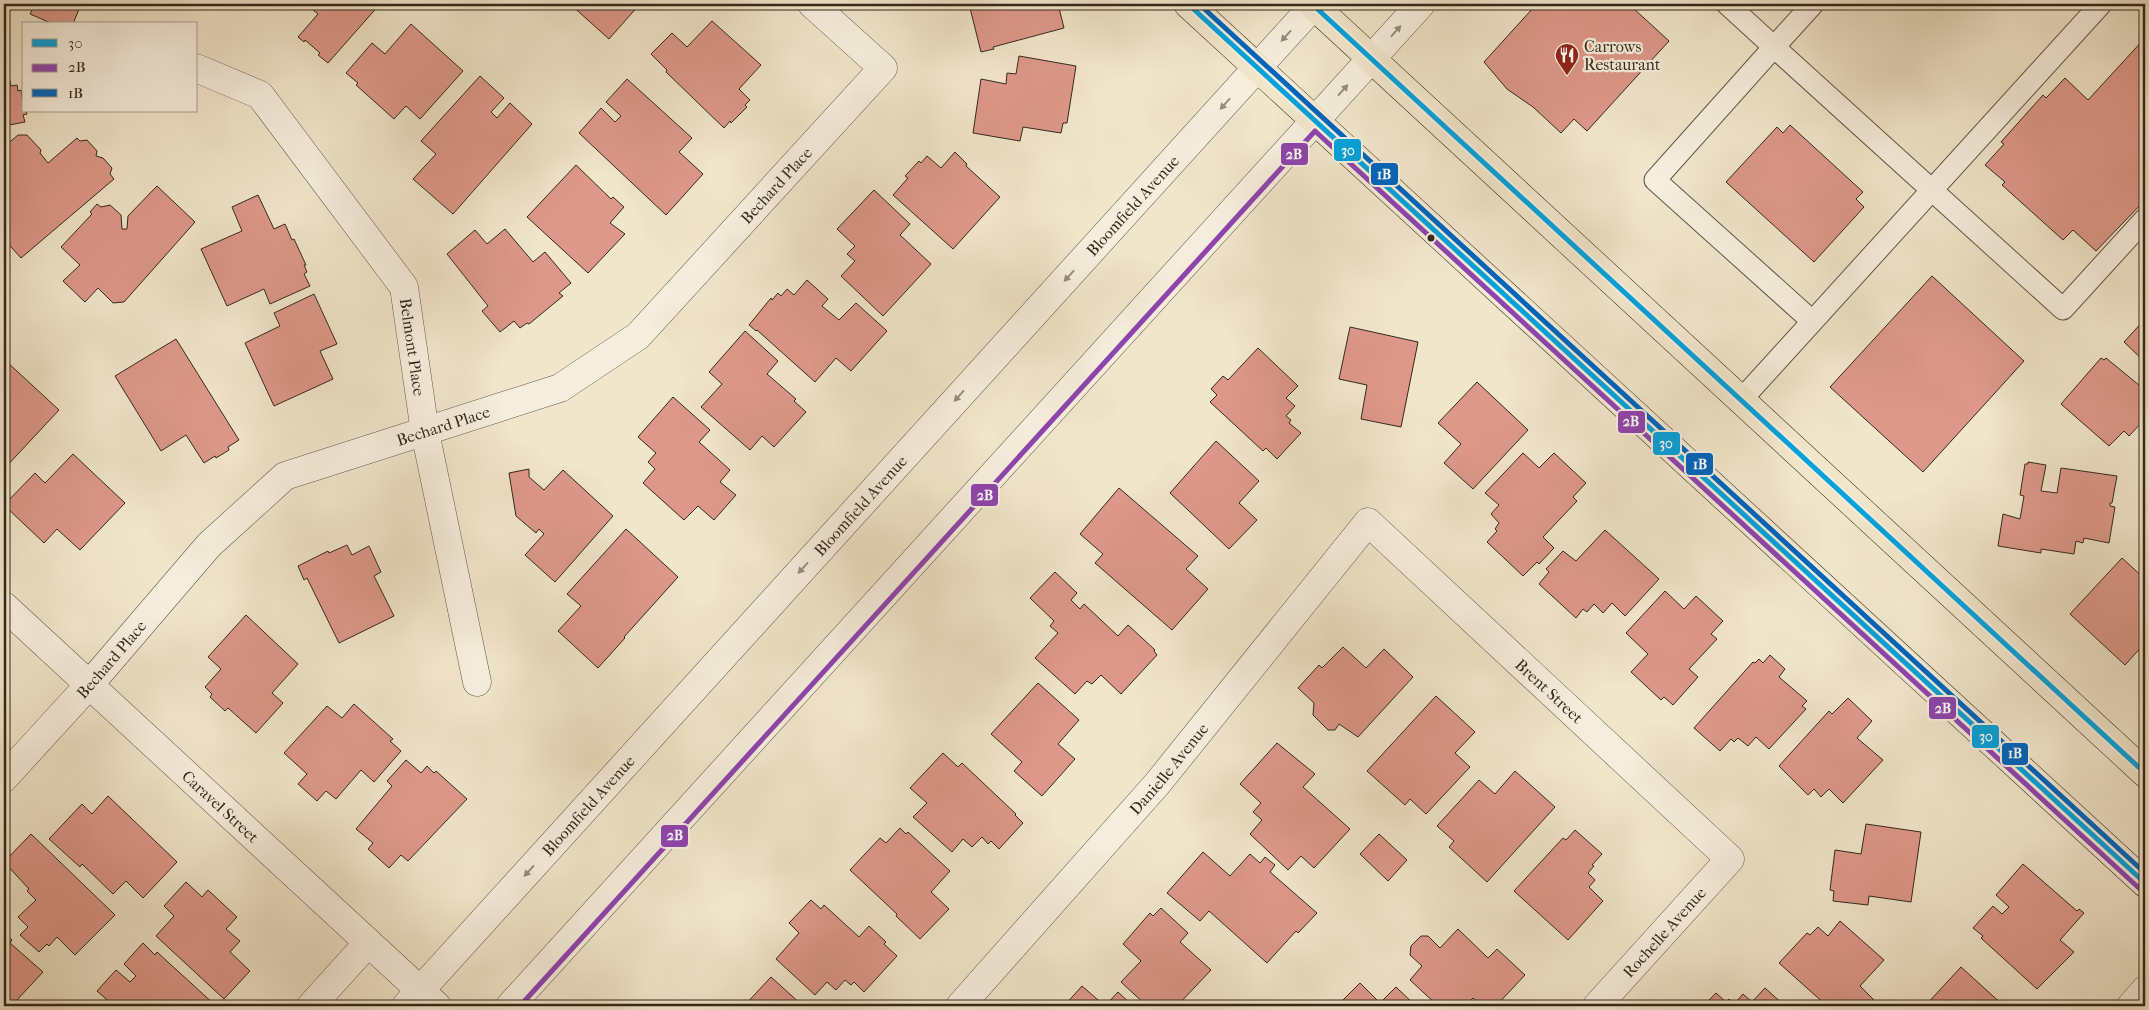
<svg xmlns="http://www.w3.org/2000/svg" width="2149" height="1010" font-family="'IM FELL French Canon',serif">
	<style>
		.building { fill: #dd9889; stroke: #34281b }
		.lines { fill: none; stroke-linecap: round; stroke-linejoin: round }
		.service-casing { stroke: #635747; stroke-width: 23 }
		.minor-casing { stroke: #635747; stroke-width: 29 }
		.tertiary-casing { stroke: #635747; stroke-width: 29 }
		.primary-casing { stroke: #34281b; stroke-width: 29 }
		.service { stroke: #f6eedd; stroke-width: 21 }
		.minor { stroke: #f6eedd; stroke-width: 28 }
		.tertiary { stroke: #f6eedd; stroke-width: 28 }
		.primary { stroke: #f1e5ca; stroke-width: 28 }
		.bus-1-casing { stroke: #f6eedd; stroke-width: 9 }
		.bus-2-casing { stroke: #f6eedd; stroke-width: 9 }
		.bus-3-casing { stroke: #f6eedd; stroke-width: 9 }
		.bus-1 { stroke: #05a2dc; stroke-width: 5 }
		.bus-2 { stroke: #8e44ad; stroke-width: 5 }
		.bus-3 { stroke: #0065bd; stroke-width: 5 }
		.oneway { fill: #958b7c }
		.bus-dot { fill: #34281b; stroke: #f6eedd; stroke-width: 2 }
		.labels { text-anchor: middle; stroke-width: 4.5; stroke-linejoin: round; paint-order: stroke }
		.poi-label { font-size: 16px; fill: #34281b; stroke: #f6eedd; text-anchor: start }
		.street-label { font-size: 16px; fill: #34281b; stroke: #f6eedd }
		.line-badge { stroke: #f6eedd; stroke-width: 2 }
		.badge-label { font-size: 14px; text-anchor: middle; font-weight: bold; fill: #fff }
	</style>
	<rect width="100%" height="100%" fill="#f1e5ca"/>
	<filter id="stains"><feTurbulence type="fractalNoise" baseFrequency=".004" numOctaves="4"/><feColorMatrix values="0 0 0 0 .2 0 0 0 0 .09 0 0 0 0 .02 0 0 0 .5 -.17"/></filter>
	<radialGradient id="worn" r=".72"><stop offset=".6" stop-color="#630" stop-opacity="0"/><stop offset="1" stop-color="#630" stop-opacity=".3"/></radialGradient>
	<g class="building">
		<path d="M35,4H81L73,24H53L30,14Z"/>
		<path d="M306,4H380L328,63L318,55L320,53L305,40L304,42L298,37L318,14Z"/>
		<path d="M570,4H651L644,10L639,5L609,39Z"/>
		<path d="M969,4H1058L1064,28L993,47L994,49L981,52Z"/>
		<path d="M1529,4H1634L1632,7L1669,41L1587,131L1574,119L1561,133L1533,107L1507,89L1484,62L1533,8Z"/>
		<path d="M712,21L761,65L739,89L750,100L745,105L747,107L731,123L730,121L724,128L666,72L667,70L651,54L672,33L687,47Z"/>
		<path d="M411,24L463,71L420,119L406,106L394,119L356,85L358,83L346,73L372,43L385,54Z"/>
		<path d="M2145,38V200L2096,251L2073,230L2063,240L2002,185L2005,182L1985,165L2004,144L2001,142L2043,95L2046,98L2065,78L2088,100Z"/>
		<path d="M4,54L11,86L17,85L18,91L21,90L24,111H26L27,114L23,115L25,122L4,126Z"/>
		<path d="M1019,56L1076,66L1067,123H1063L1061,133L1023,127L1020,141L973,133L981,79L1006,84L1007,73L1016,74Z"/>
		<path d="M480,76L504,98L491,112L497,118L510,103L532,124L453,214L413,179L436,154L421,141Z"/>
		<path d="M627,79L692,138L679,152L703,174L666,215L579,133L601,108L615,122L621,116L606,102Z"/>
		<path d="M1790,125L1863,192L1856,199L1864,207L1814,262L1726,182L1777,127L1783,133Z"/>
		<path d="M18,135H27L41,150L40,153L48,163L77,138L80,141L87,140L97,151L96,156L103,158L112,168L110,174L114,179L21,258L4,239V147Z"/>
		<path d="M955,152L967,164L966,166L1000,197L953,249L893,195L908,178L905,176L919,161L921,163L927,156L941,168Z"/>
		<path d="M576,165L611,199L613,197L624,207L610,223L625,234L588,273L527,217Z"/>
		<path d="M157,186L195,222L124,302L113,303L98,288L85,302L63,281L80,265L61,247L92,214L90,212L97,204L101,207L110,205L121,215L122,229H127L128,216Z"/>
		<path d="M874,190L910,224L900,235L931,264L883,316L841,276L855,261L847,254L855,246L837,229Z"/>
		<path d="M258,195L274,229L285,224L292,240L294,239L306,265H304L307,272L304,274L310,286L270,304L264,289L227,306L201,249L242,231L232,207Z"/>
		<path d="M505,229L533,262L545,252L571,283L559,293L563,296L529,324L527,323L520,328L514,321L500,332L482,311L488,306L447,254L475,230L487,244Z"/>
		<path d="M1932,276L2024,361L1923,472L1830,387Z"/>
		<path d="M807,280L828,299L822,306L839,320L856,303L887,331L851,371L836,358L815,382L757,330L756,331L749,325L771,298L772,300L778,293L781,296L787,289L794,295Z"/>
		<path d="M314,294L337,344L320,351L333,379L274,406L245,343L280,326L274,313Z"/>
		<path d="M2145,319V362L2124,342Z"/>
		<path d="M1350,327L1418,342L1401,427L1361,419L1367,385L1339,379Z"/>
		<path d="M745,331L778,361L767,374L796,399L794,401L806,412L774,447L762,436L750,450L701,407L722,384L709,372Z"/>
		<path d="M176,339L239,440L228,447L229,450L216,458L215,456L204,463L186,435L161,451L115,376Z"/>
		<path d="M1258,348L1298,386L1286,398L1295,406L1286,416L1291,420L1289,423L1301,433L1277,459L1266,448L1263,451L1210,402L1217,395L1211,389L1223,376L1228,380Z"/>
		<path d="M2101,358L2104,360L2106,358L2145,390V419L2129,436L2124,431L2109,446L2061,404Z"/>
		<path d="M6,361L59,410L4,469V363Z"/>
		<path d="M1477,382L1528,430L1473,489L1444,463L1461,444L1438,423Z"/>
		<path d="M673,397L710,430L699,442L730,470L720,482L736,495L714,520L698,506L684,520L643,483L655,469L648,462L656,453L638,437Z"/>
		<path d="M1216,441L1259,481L1239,503L1257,520L1229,549L1170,493Z"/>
		<path d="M1523,453L1539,468L1554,453L1586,483L1573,497L1577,501L1543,537L1554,548L1539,564L1537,562L1523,576L1487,542L1497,531L1495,529L1499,523L1491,514L1499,505L1485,493Z"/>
		<path d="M73,454L125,503L80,550L57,529L44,543L4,505L35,473L45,483Z"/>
		<path d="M2028,462L2046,465L2041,491L2057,493L2061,468L2117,476L2112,503H2110V506L2115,507L2109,543L2084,538L2083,543L2076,541L2074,554L2041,549V553L1998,546L2003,514L2020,519L2024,496L2020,495L2025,464H2028Z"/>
		<path d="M529,469V477L544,490L563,470L613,516L555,582L525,555L544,534L539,529L536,533L516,516L509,473Z"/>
		<path d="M1119,488L1198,556L1186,569L1208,589L1172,630L1095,563L1103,554L1080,534Z"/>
		<path d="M626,529L678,577L624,637L625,638L598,668L558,631L581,606L567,594Z"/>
		<path d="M1605,530L1659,579L1625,616L1612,603L1603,613L1594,604L1587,612L1583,609L1576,618L1539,584L1549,572L1546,569L1563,551L1576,561Z"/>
		<path d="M347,545L352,555L369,546L381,572L374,576L394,616L339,643L307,578L304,580L298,566L328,551L329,553Z"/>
		<path d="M2122,558L2145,579V643L2125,665L2070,614Z"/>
		<path d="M1055,572L1077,593L1071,600L1080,609L1084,604L1118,636L1128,625L1155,650L1154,651L1157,655L1121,694L1101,675L1092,684L1087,681L1075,694L1035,658L1058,633L1050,626L1054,621L1030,598Z"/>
		<path d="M1665,591L1684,609L1696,596L1723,621L1711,634L1717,639L1689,669L1698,677L1673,705L1664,697L1661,700L1631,672L1648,654L1626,633Z"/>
		<path d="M246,615L298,664L272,693L283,703L256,733L228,708L225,711L210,697L212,694L205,687L221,669L208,657Z"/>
		<path d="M1343,647L1366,668L1384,649L1413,677L1358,737L1339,724L1335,730H1328L1313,715L1314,703L1298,688L1319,665L1322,668Z"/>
		<path d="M1770,655L1785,669L1779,677L1807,701L1802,706L1806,709L1769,749L1756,737L1748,746L1738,738L1734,742L1731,739L1720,751L1694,728L1753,662L1755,663L1759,659L1763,663Z"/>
		<path d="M1038,683L1079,720L1058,744L1075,759L1042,796L1014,771L1022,762L991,734Z"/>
		<path d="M1436,696L1475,732L1455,753L1470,767L1426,814L1410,799L1405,805L1367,771Z"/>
		<path d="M1848,698L1872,721L1857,738L1883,760L1843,803L1829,789L1821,797L1814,789L1808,795L1779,766L1829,711L1832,714Z"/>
		<path d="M354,704L393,739L390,741L401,751L374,782L361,770L336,799L326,791L317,801L298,784L307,774L284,753L327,706L342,718Z"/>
		<path d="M1277,743L1315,774L1303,787L1350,829L1314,868L1301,856L1288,870L1250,834L1262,820L1253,812L1261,803L1240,784Z"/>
		<path d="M943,753L958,767L962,763L1016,814L1015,815L1023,823L999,849L991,841L988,844L982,837L972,847L963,839L952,852L913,817L927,803L910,788Z"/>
		<path d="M406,760L421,773L427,766L434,773L436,771L467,799L408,861L401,855L389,868L368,849L373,843L356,829L392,786L387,781Z"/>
		<path d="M1515,771L1555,807L1487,882L1449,847L1454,841L1437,826L1479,780L1495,794Z"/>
		<path d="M108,796L177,862L143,898L126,881L113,894L82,864L80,867L49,839L82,804L92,814Z"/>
		<path d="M1866,824L1921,832L1911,902L1869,896L1868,905L1833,901L1834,891L1830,890L1835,850L1861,854Z"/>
		<path d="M900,828L906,834L908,832L950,871L931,892L949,909L920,939L896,916L897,914L850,870L880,838L886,843Z"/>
		<path d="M1575,830L1602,854L1592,865L1594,866L1588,873L1595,880L1589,887L1603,901L1568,940L1514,891L1563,838L1566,840Z"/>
		<path d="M31,834L115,915L75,955L57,937L49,946L47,944L39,952L20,935L28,927L18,917L36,900L27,891L29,889L4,862Z"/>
		<path d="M1379,834L1407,860L1388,881L1360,854Z"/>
		<path d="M1203,852L1230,876L1250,854L1260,863L1265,857L1275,865L1270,872L1317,913L1298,933L1296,931L1267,963L1209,911L1200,921L1167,893Z"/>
		<path d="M2023,864L2077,911L2079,909L2084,913L2060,940L2074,952L2037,989L1981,938L1983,936L1973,928L1993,906L2002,914L2009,907L1996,895Z"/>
		<path d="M186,882L202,897L208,890L237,917L226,929L240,941L230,952L250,971L224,999L156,936L174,916L164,906Z"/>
		<path d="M811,900L821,909L824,905L859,937L869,926L886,942L884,944L897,956L864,992L854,982L851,985L845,980L836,990L827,982L815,995L776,959L799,933L789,923Z"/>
		<path d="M1161,908L1188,933L1180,942L1211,970L1177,1006H1147L1121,982L1141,961L1123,944L1150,913L1153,916Z"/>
		<path d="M1840,921L1884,960L1860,986L1876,1002L1872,1006H1827L1779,963L1807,933L1810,935L1818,927L1828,936Z"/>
		<path d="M1458,929L1488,958L1497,949L1525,975L1496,1006H1482L1473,998L1465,1006H1438L1410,980L1422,966L1410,955L1411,946L1421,936H1428L1440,948Z"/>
		<path d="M4,932L12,940L10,943L43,972L16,1001L21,1006H4Z"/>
		<path d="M143,943L155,955L157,952L216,1006H114L97,991L116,970L130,982L136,976L124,964Z"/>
		<path d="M1961,967L2004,1006H1925Z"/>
		<path d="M771,977L803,1006H744Z"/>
		<path d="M1360,983L1380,1003L1396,987L1416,1006H1337Z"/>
		<path d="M1082,986L1105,1006H1064Z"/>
		<path d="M1765,988L1785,1006H1703L1716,993L1726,1002L1729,999L1734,1004L1743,994L1752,1002Z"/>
		<path d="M1118,992L1133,1006H1105Z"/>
	</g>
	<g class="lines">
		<g class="service-casing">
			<g id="service">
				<path d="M1727,4L1774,47L1813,4"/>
				<path d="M1812,321L1655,180L1774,47L2063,309L2145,219"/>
				<path d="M1741,400L2101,4"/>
			</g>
		</g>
		<g class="minor-casing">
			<g id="minor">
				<path id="s1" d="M196,68L260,95L404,287L425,432L477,682"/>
				<path id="s2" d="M4,606L437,1006"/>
				<path id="s3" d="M4,778L89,685L209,545L285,476L560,388L638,336L883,68L812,4"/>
				<path d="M311,1006L368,943"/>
				<path id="s4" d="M960,1006L1157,784L1368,522L1730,859L1597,1006"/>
				<path d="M2131,1006L2145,990"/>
			</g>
		</g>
		<g class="tertiary-casing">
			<g id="tertiary">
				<path id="s5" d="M406,1006L1315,4"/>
				<path d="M510,1006L1421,4"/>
			</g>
		</g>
		<g class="primary-casing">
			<g id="primary">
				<path d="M1188,4L2145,883"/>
				<path d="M1312,4L2145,773"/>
			</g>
		</g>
		<use href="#service" class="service"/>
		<use href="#minor" class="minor"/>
		<use href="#tertiary" class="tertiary"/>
		<use href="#primary" class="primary"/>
		<g class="bus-1-casing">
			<g id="bus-1">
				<path d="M1188,4L2145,883"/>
				<path d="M1312,4L2145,773"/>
			</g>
		</g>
		<g class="bus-2-casing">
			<path id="bus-2" d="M520,1006L1315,131L2140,889"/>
		</g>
		<g class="bus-3-casing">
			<path id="bus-3" d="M1199,4L2145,873"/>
		</g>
		<use href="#bus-1" class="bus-1"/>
		<use href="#bus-2" class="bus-2"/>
		<use href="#bus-3" class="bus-3"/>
	</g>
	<defs><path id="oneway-solid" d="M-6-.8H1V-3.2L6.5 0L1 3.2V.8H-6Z" transform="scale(1.25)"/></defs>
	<g class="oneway">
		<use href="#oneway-solid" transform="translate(1396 31) rotate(-48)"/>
		<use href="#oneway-solid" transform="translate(1286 36) rotate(132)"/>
		<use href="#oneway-solid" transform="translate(1343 90) rotate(-48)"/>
		<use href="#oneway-solid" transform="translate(1225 104) rotate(132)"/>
		<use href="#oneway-solid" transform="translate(1069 276) rotate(132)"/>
		<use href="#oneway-solid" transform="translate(959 396) rotate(132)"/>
		<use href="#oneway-solid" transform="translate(803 568) rotate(132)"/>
		<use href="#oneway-solid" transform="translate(529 871) rotate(132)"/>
	</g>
	<defs>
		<g id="restaurant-pin" transform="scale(1.25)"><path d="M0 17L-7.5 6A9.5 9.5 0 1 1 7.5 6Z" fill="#8f2418" stroke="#f6eedd"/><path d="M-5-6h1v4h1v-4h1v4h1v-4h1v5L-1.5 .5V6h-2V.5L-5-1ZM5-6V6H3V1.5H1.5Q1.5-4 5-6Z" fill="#fff"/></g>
	</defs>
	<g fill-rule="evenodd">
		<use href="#restaurant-pin" x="1567" y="55"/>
	</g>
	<circle class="bus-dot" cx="1431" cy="238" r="4.5"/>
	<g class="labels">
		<g class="poi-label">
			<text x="1584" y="52">Carrows<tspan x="1584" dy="18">Restaurant</tspan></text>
		</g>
		<g class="street-label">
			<text dy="6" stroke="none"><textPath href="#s3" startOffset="1000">Bechard Place</textPath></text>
			<text dy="6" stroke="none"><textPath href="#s5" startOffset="1081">Bloomfield Avenue</textPath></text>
			<text dy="6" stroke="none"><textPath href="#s1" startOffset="370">Belmont Place</textPath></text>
			<text dy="6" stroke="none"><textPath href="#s3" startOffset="579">Bechard Place</textPath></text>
			<text dy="6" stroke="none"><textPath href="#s5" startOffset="676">Bloomfield Avenue</textPath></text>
			<text dy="6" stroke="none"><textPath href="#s3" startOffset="160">Bechard Place</textPath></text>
			<text dy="6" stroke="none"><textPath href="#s4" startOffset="881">Brent Street</textPath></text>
			<text dy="6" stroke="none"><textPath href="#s4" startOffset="316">Danielle Avenue</textPath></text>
			<text dy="6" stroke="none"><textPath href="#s5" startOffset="271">Bloomfield Avenue</textPath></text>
			<text dy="6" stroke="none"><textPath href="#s2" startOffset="295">Caravel Street</textPath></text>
			<text transform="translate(1664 932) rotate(-48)" y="6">Rochelle Avenue</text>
		</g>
	</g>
	<g class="line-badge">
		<rect x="1333" y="138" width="29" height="24" rx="5" fill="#05a2dc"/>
		<rect x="1280" y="142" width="29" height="24" rx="5" fill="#8e44ad"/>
		<rect x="1370" y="162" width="29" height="24" rx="5" fill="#0065bd"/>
		<rect x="1617" y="410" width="29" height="24" rx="5" fill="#8e44ad"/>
		<rect x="1652" y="431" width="29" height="25" rx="5" fill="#05a2dc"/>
		<rect x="1685" y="452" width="29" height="24" rx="5" fill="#0065bd"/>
		<rect x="970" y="483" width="29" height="24" rx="5" fill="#8e44ad"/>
		<rect x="1928" y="696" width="29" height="24" rx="5" fill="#8e44ad"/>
		<rect x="1971" y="724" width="29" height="25" rx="5" fill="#05a2dc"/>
		<rect x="2001" y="742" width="28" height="24" rx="5" fill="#0065bd"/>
		<rect x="660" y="824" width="29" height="24" rx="5" fill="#8e44ad"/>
	</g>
	<g class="badge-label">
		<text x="1348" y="155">30</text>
		<text x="1294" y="159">2B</text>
		<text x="1384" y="179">1B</text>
		<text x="1631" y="426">2B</text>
		<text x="1666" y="448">30</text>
		<text x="1700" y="469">1B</text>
		<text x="985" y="500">2B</text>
		<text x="1943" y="713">2B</text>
		<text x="1986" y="741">30</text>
		<text x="2015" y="758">1B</text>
		<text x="675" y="840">2B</text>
	</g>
	<rect width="2149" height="1010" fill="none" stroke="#f1e5ca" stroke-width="20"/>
	<rect x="5" y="5" width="2139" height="1000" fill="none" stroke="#34281b" stroke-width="2.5"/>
	<rect x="10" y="10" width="2129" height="990" fill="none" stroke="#34281b"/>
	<rect x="22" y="22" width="175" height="90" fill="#f6eedd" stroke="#a89f8f"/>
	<rect x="32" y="39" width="25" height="8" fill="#05a2dc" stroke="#a89f8f"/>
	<text x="68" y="48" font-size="15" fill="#34281b">30</text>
	<rect x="32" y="64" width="25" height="8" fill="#8e44ad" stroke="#a89f8f"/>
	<text x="68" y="72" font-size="15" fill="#34281b">2B</text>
	<rect x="32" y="89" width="25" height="8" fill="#0065bd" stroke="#a89f8f"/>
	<text x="68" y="98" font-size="15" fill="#34281b">1B</text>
	<rect width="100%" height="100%" filter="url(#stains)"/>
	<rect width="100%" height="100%" fill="url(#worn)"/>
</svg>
